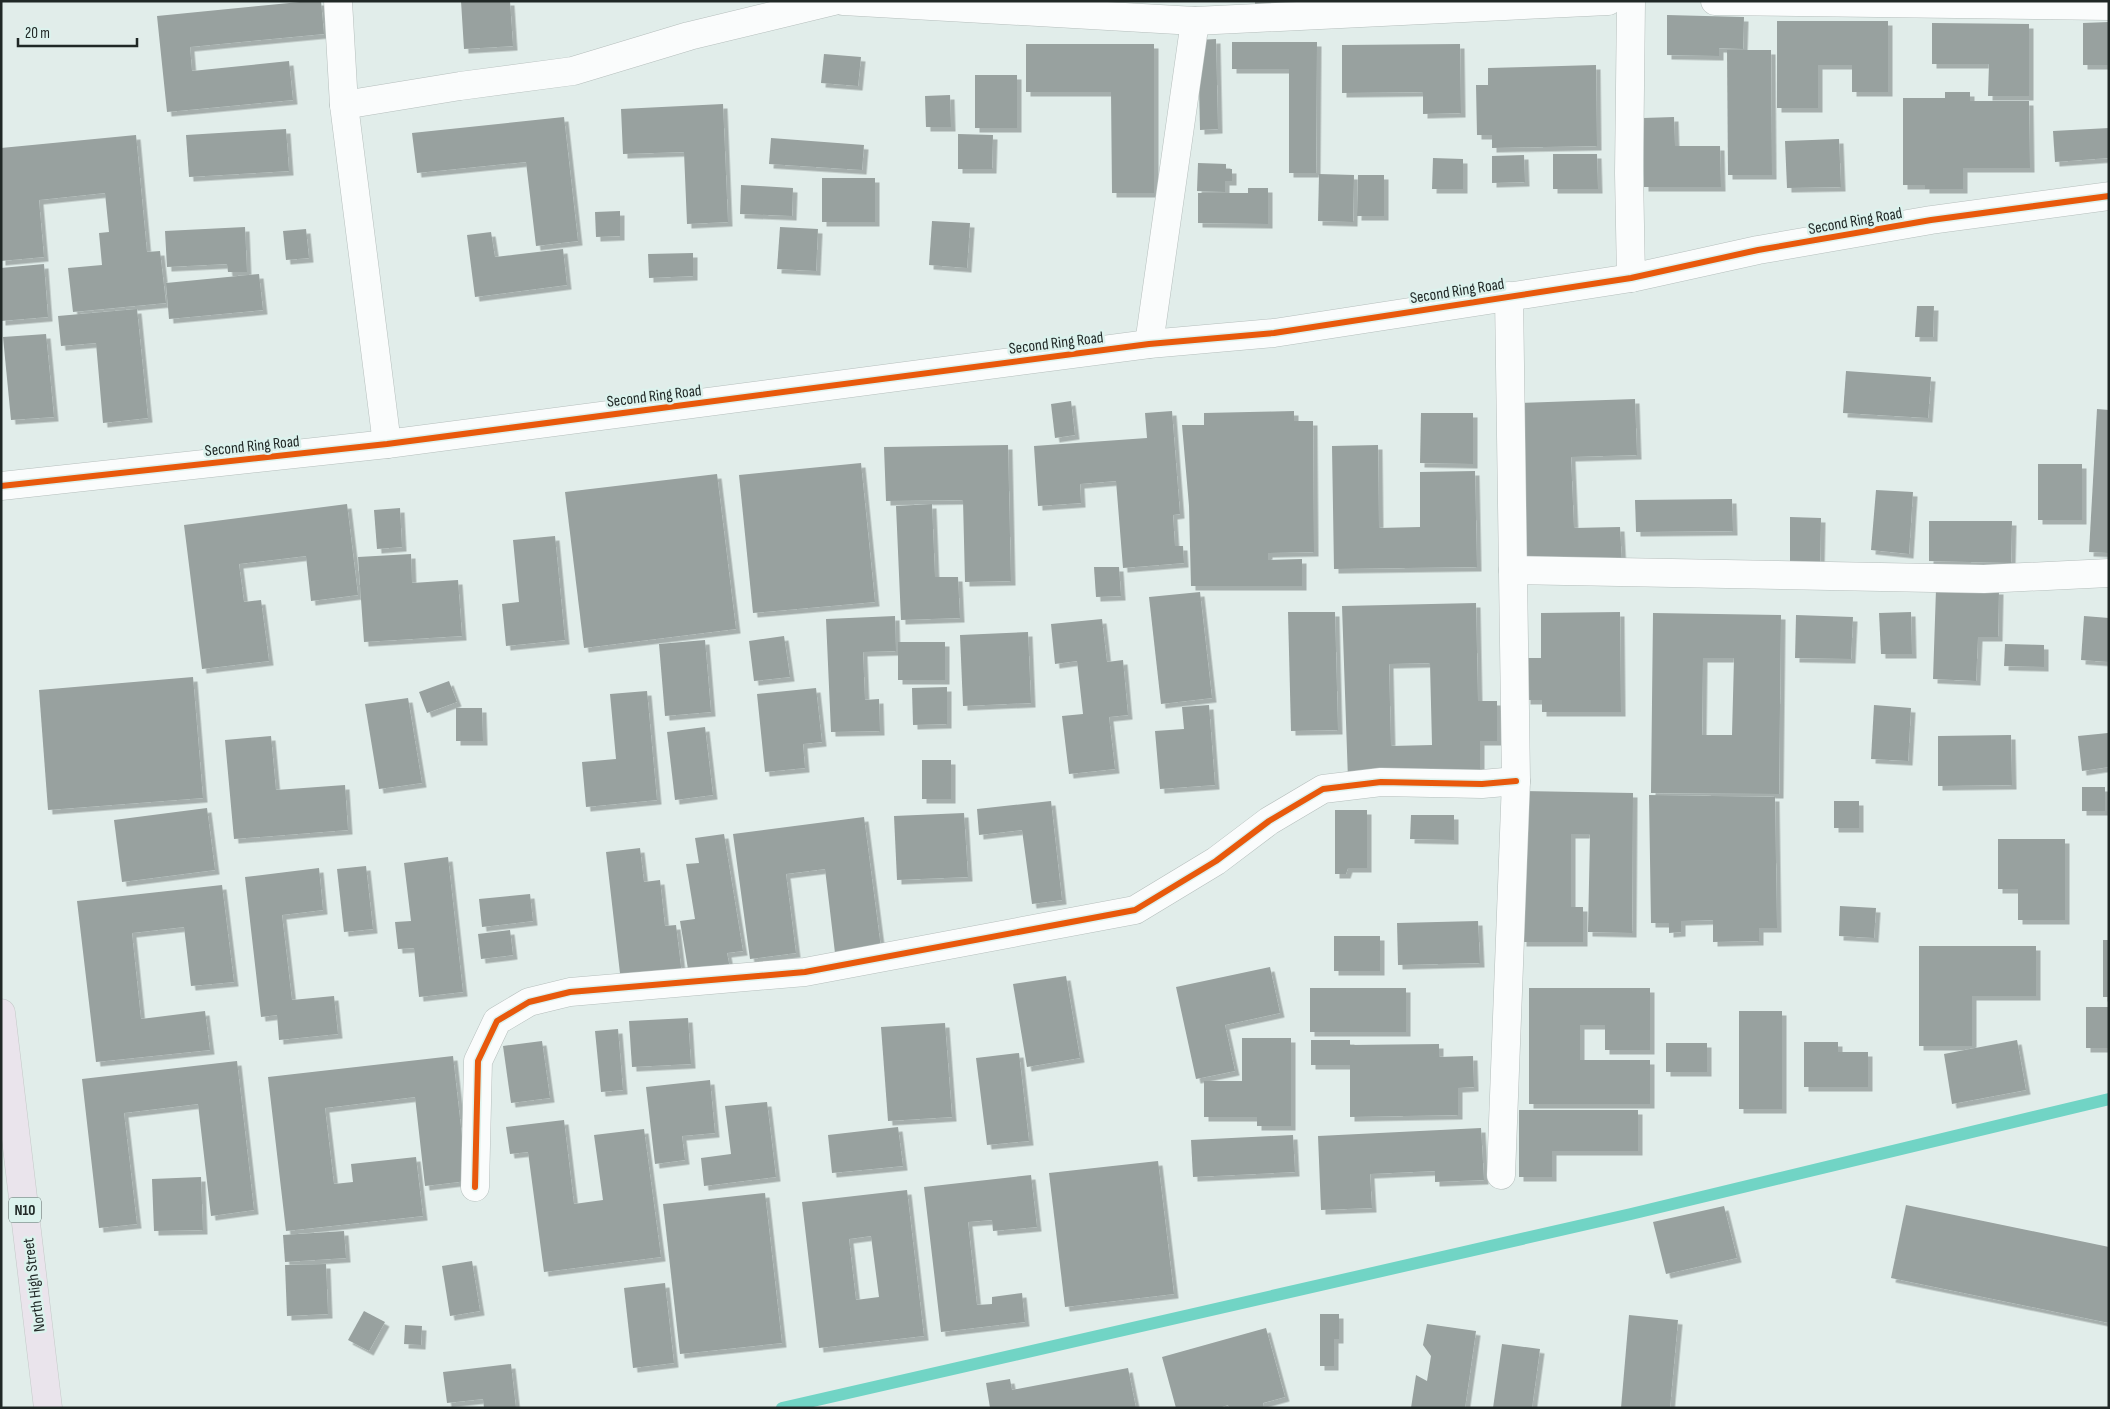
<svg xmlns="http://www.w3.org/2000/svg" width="2110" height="1409" font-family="'Sofia Sans Condensed',sans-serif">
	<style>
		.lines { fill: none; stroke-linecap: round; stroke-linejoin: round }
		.stream { stroke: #71d4c5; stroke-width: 12 }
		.building { fill: #98a19f; fill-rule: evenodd; filter: url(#shadow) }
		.street-casing { stroke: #b5bebc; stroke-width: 29 }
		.highway-casing { stroke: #c4c9c8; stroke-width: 29 }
		.street { stroke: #fafcfc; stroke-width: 28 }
		.highway { stroke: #eae4ec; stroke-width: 28 }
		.cycleway-casing { stroke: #dcf2ed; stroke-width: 9 }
		.cycleway { stroke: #e8590c; stroke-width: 6 }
		.labels { text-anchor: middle; stroke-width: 5; stroke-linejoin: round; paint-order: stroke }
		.shield { fill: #dcf2ed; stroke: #586562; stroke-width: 1 }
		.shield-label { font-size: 15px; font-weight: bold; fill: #202826 }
		.street-label { font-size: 16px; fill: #202826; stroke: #dcf2ed }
	</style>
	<defs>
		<filter id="shadow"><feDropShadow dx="4.5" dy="4.5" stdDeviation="0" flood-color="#0004"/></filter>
	</defs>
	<rect width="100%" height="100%" fill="#e1edea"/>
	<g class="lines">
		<path class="stream" d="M782,1408L1631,1214L2109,1099"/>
	</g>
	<g class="building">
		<path d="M310,1H321L324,34L190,47L192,71L289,61L293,100L167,112L157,16Z"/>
		<path d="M461,1H510L513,46L464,49Z"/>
		<path d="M1255,1H1318V5L1255,4Z"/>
		<path d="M1667,15L1744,17L1743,49L1719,48V56L1667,55Z"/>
		<path d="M1777,21H1888V92H1852V65H1818V108H1777Z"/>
		<path d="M2109,22V65H2083V23Z"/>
		<path d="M1932,23L2029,24V96H1988L1989,64H1932Z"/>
		<path d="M1216,39L1218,129L1200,130L1198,40Z"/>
		<path d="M1232,42H1317L1316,173H1289V69H1232Z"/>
		<path d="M1026,44H1154V193H1112L1111,92H1026Z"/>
		<path d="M1460,44L1461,113L1423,114V92L1342,93V45Z"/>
		<path d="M1727,50H1771L1772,175H1728Z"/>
		<path d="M824,54L861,57L858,86L821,83Z"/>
		<path d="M1596,65L1597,146L1492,148V135H1477L1476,85H1488V68Z"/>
		<rect x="975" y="75" width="42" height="53"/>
		<path d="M1945,92H1970V101H2029L2030,168H1963V189H1925V185H1903V98H1945Z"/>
		<path d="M950,95L951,127H926L925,96Z"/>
		<path d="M723,104L728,222L687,224L684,152L623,154L621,109Z"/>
		<path d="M564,117L578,241L536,246L526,162L417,173L412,133Z"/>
		<path d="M1674,117L1675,146H1720L1721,187H1644L1643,118Z"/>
		<path d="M2109,128V158L2055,162L2053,131Z"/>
		<path d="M286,129L289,171L189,177L186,135Z"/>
		<path d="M958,134L993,135L992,169H958Z"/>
		<path d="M136,135L147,252L160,251L166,303L73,312L68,268L102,265L99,233L109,232L105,193L39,200L44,257L1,261V148Z"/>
		<path d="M771,138L864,145L862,170L769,164Z"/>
		<path d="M1839,139L1841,187L1787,188L1785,141Z"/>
		<path d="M1553,154H1597L1598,189H1553Z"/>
		<path d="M1524,155L1525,182L1492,183V156Z"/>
		<path d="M1433,158L1463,159V189H1432Z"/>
		<path d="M1198,163L1226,164V169H1232V181H1225V192L1197,191Z"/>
		<path d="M1319,174L1354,175L1353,222L1318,221Z"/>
		<path d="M1358,175H1384V216H1357Z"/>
		<rect x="822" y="178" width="53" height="44"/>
		<path d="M741,185L793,188L792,216L740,214Z"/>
		<path d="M1248,188H1268V224L1198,223V193H1248Z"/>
		<path d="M620,211V236L596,237L595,212Z"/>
		<path d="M932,221L970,223L967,268L929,265Z"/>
		<path d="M245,227L247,272H228L227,264L167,267L165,231Z"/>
		<path d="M780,227L818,229L816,271L777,269Z"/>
		<path d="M306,229L309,258L286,260L283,231Z"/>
		<path d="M491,232L495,257L563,249L567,285L475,297L467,235Z"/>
		<path d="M693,253V276L649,278L648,254Z"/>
		<path d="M44,264L48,317L1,321V268Z"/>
		<path d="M259,274L263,310L169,319L166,283Z"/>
		<path d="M1917,306H1934L1933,337H1915Z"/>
		<path d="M137,309L148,418L103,423L96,343L61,346L58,316Z"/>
		<path d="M46,334L54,417L11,420L3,337Z"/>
		<path d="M1846,371L1931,377L1928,418L1843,413Z"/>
		<path d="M1635,399L1637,455L1571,457L1574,528L1620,527L1622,564L1524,567L1519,403Z"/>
		<path d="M1071,401L1075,435L1055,438L1051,404Z"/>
		<path d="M2097,409L2109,410V553L2089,552Z"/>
		<path d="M1172,411L1180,514L1173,515L1175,546H1183L1184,563L1123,568L1116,481L1080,484L1081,503L1038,506L1034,446L1147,438L1145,413Z"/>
		<path d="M1294,411V421H1313L1314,552L1268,553V560L1302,559V586H1191L1189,506L1182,425H1204V413Z"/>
		<path d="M1421,413H1473V464L1420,463Z"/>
		<path d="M1008,445L1011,581L965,582L963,500L886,501L884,447Z"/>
		<path d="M1378,445L1379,528L1420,527V472L1475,471L1477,567L1334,569L1332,446Z"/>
		<path d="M861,463L875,602L753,613L739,475Z"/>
		<rect x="2038" y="464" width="44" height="56"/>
		<path d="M717,474L736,629L584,648L565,492Z"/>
		<path d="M1876,490L1913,492L1909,554L1871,550Z"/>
		<path d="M1732,499L1733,531L1636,532L1635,500Z"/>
		<path d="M347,504L358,595L311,601L306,556L239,564L244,602L261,600L269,661L202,669L184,525Z"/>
		<path d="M932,504L935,577H958L960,618L901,620L896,506Z"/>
		<path d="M400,508L402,547L377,549L374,510Z"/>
		<path d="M1790,517L1821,518L1820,567L1790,566Z"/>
		<path d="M1929,521H2012L2011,563L1929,561Z"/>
		<path d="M555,536L565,640L506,646L502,604L519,602L513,540Z"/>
		<path d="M411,554L412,583L458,580L462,636L364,642L358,557Z"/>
		<path d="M1094,567H1119L1121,596L1096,597Z"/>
		<path d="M1936,589L1999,590L1998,637H1978L1976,681L1933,679Z"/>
		<path d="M1200,592L1212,698L1161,704L1149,597Z"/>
		<path d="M1476,603L1478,701H1497V741H1480V777L1348,780L1342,606ZM1430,663L1432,745L1391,746L1389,664Z"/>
		<path d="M1288,612H1335L1338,730L1291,731Z"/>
		<path d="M1620,612L1621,712H1542V700H1526V658H1541V613Z"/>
		<path d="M1911,612L1912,654H1881L1879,613Z"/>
		<path d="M1653,613L1781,615L1779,794L1651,793ZM1703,658H1734L1732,735H1702Z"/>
		<path d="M1796,615L1853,617L1851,659L1795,658Z"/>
		<path d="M895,616L896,651L863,652L865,700L879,699L880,731L831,732L826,619Z"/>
		<path d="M2084,616L2109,618V662L2081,660Z"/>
		<path d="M1102,619L1107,662L1123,660L1128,715L1109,717L1115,769L1069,774L1062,716L1083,714L1077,661L1055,664L1051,624Z"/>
		<path d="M1028,632L1031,703L963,706L960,635Z"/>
		<path d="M784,636L790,677L754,681L749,641Z"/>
		<path d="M705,640L711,712L665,716L659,644Z"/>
		<rect x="898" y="642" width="47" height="38"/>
		<path d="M2005,644L2044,645V667L2004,666Z"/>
		<path d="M193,677L203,798L48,810L39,690Z"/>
		<path d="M449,681L457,702L427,713L419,692Z"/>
		<path d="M947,687V724L913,725L912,688Z"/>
		<path d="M816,688L822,742L803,744L805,768L765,772L757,694Z"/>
		<path d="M647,691L657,800L586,807L582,762L616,759L610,694Z"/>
		<path d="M408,698L422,783L379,789L365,704Z"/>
		<path d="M1209,705L1215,785L1160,789L1155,731L1184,729L1182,707Z"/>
		<path d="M1874,705L1911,708L1908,761L1871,759Z"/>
		<path d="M456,708H482L483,741H456Z"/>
		<path d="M705,727L713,795L675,800L667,732Z"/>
		<path d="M2108,733L2109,767L2082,771L2078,736Z"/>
		<path d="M2011,735L2012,785L1938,786V736Z"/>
		<path d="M271,736L276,790L345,785L348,830L234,839L225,740Z"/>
		<rect x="922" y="760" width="29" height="39"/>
		<rect x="2082" y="787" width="23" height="24"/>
		<path d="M1523,791L1633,793L1632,933L1588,932L1590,834H1571V907H1583V942H1522Z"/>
		<path d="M1649,795L1775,797L1777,928H1759V941L1713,942V920L1681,921V932L1669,933V923H1651Z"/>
		<path d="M1051,801L1062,900L1032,904L1022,830L979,835L977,809Z"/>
		<rect x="1834" y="801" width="25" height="27"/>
		<path d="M207,808L215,870L122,882L114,820Z"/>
		<path d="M1335,810H1367V868H1348L1346,874H1335Z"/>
		<path d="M964,813L968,877L897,880L894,816Z"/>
		<path d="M1411,815H1454V840L1410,839Z"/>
		<path d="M864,817L881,948L835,953L825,869L786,874L796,953L750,959L733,834Z"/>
		<path d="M724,834L743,951L727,953L730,968L689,975L680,921L695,919L686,864L699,863L695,838Z"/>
		<path d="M1998,839H2065V920H2018V889H1998Z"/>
		<path d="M640,848L644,882L660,880L665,926L676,925L682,975L621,982L606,852Z"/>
		<path d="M448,857L463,992L419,997L414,948L398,949L395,922L411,921L404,863Z"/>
		<path d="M366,866L373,929L344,932L337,869Z"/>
		<path d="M319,868L323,910L282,915L292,1000L334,996L338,1034L279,1040L277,1015L261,1017L245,877Z"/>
		<path d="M222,885L234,982L191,986L184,927L132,933L141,1019L205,1011L210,1050L96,1062L77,901Z"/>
		<path d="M530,894L533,921L482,927L479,899Z"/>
		<path d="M1840,906L1876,908L1874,938L1839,936Z"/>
		<path d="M1478,921L1480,963L1398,965L1397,923Z"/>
		<path d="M510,930L513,955L481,959L478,934Z"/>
		<rect x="1334" y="936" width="46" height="35"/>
		<rect x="2103" y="940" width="6" height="57"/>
		<path d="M1919,946H2036V996H1972V1046H1919Z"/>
		<path d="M1270,967L1280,1013L1225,1025L1235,1071L1196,1079L1176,987Z"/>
		<path d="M1066,976L1080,1058L1027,1067L1013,984Z"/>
		<rect x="1310" y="988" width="96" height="44"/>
		<path d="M1529,988H1650V1050H1605V1025H1580V1060H1650V1104H1529Z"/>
		<path d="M2086,1007H2109L2108,1048H2086Z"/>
		<rect x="1739" y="1011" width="43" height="98"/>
		<path d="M688,1018L691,1064L632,1067L629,1021Z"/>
		<path d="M945,1023L952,1117L888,1121L881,1027Z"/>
		<path d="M618,1029L623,1090L601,1092L595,1031Z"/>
		<path d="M1242,1038H1291V1126H1257V1117H1204V1081H1242Z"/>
		<path d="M1311,1040H1350V1045L1439,1044V1057L1473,1056L1474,1087L1458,1088V1115L1350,1117V1065H1311Z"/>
		<path d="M2017,1040L2026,1090L1952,1104L1944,1054Z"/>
		<path d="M542,1041L550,1098L511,1103L503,1046Z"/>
		<path d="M1804,1042H1838V1052H1868V1087H1804Z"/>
		<rect x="1666" y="1043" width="41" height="29"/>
		<path d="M1019,1053L1029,1141L987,1145L976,1058Z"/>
		<path d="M453,1056L467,1181L425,1186L415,1097L325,1108L334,1184L353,1182L351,1164L416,1157L423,1216L286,1231L268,1077Z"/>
		<path d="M237,1061L254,1210L211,1216L198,1104L124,1113L137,1224L99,1228L82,1079Z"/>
		<path d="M710,1080L715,1133L682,1136L685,1160L655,1164L646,1087Z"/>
		<path d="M767,1102L776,1177L704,1186L701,1158L731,1154L725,1106Z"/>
		<path d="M1519,1110H1638V1151H1552V1177H1519Z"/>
		<path d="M564,1120L574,1204L603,1200L594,1135L644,1129L661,1257L544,1272L528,1152L510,1154L506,1127Z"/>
		<path d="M898,1127L903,1166L832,1173L828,1135Z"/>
		<path d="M1481,1128L1484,1180L1435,1182V1171L1370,1174L1372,1208L1321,1210L1318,1136Z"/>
		<path d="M1293,1135L1295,1172L1193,1177L1191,1140Z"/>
		<path d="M1158,1161L1174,1294L1065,1307L1049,1173Z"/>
		<path d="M1031,1175L1037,1227L993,1231L992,1220L968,1222L977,1305L992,1304V1297L1022,1293L1025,1322L941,1332L924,1187Z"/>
		<path d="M201,1177L203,1230L154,1231L152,1179Z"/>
		<path d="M907,1190L924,1336L819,1348L802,1202ZM871,1236L879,1297L856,1300L849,1239Z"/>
		<path d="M765,1193L782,1343L680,1354L663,1204Z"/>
		<path d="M1906,1205L2109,1247V1323L1891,1278Z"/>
		<path d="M1724,1206L1737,1258L1666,1274L1653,1222Z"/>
		<path d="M344,1231L346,1258L285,1262L283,1235Z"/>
		<path d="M472,1261L480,1311L450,1316L442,1266Z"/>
		<path d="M326,1264L328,1314L287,1316L285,1265Z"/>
		<path d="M665,1283L674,1363L633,1368L624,1288Z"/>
		<path d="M364,1311L385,1322L369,1351L348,1340Z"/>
		<path d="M1320,1314H1339V1339H1334V1366H1320Z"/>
		<path d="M1629,1315L1678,1320L1670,1408H1621Z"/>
		<path d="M1427,1324L1476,1331L1465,1408H1411L1416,1375L1427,1381L1431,1356L1423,1345Z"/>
		<path d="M405,1325L422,1326L421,1345L404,1344Z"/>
		<path d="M1266,1328L1285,1397L1263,1403L1264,1408H1229L1228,1405L1219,1408H1176L1162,1357Z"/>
		<path d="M1502,1344L1540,1349L1532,1408H1493Z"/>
		<path d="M511,1364L516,1408H484L483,1399L447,1403L443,1372Z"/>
		<path d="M1128,1368L1136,1408H990L986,1383L1010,1379L1012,1390Z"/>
	</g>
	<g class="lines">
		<g class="street-casing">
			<g id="street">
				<path d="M338,1L344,105L387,444"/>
				<path d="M843,1L1195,21L1608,1"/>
				<path d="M1715,1L2109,6"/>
				<path d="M344,105L460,86L573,71L689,36L834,1"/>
				<path d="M1631,278L1629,173L1631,1"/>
				<path d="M1149,344L1195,21"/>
				<path d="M1,486L387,444L1149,344L1274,333L1631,278L1758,250L1931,220L2109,196"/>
				<path d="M1513,570L1984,579L2109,573"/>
				<path d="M1501,1175L1516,781L1509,296"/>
				<path d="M475,1187L478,1061L497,1021L529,1002L570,992L805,972L1135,910L1216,861L1269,821L1323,789L1381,782L1482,784L1516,781"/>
			</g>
		</g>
		<g class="highway-casing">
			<path id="highway" d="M1,1013L48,1408"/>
		</g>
		<use href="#street" class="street"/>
		<use href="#highway" class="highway"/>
		<g class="cycleway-casing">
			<g id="cycleway">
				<path d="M1,486L387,444L1149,344L1274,333L1631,278L1758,250L1931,220L2109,196"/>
				<path d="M475,1187L478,1061L497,1021L529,1002L570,992L805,972L1135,910L1216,861L1269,821L1323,789L1381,782L1482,784L1516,781"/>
			</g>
		</g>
		<use href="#cycleway" class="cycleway"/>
	</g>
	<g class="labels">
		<rect class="shield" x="9" y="1197.5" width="32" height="25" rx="4"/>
		<g class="shield-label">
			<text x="25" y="1215">N10</text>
		</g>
		<g class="street-label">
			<text transform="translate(1855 220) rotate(-10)" y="6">Second Ring Road</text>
			<text transform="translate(1457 290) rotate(-9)" y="6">Second Ring Road</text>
			<text transform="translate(1056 342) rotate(-7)" y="6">Second Ring Road</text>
			<text transform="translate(654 395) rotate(-7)" y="6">Second Ring Road</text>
			<text transform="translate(252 445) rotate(-6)" y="6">Second Ring Road</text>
			<text transform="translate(33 1285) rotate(-97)" y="6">North High Street</text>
		</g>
	</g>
	<rect width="2110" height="1409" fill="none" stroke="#202826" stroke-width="5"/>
	<path d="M18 38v8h119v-8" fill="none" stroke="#202826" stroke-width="2.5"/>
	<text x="25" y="38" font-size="15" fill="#202826" stroke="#dcf2ed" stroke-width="4" paint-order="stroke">20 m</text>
</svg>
